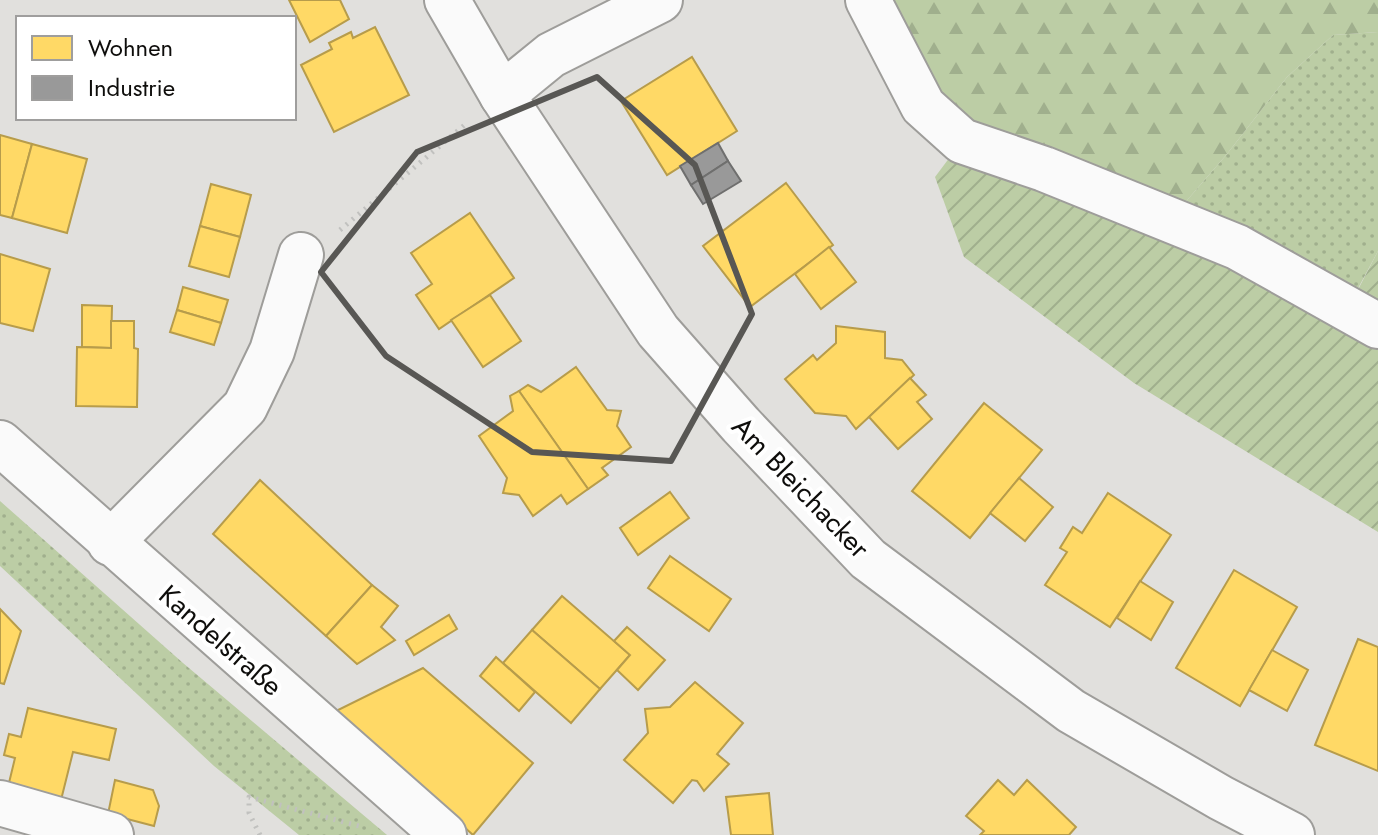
<svg xmlns="http://www.w3.org/2000/svg" width="1378" height="835" font-family="Jost,sans-serif">
	<style>
		.grass { fill: url(#grass-dots) }
		.forest { fill: url(#forest-firs) }
		.garden { fill: url(#garden-furrows) }
		.homes { fill: #ffd966; stroke: #b79c4b; stroke-width: 2 }
		.industry { fill: #999; stroke: #6f6f6e; stroke-width: 2 }
		.lines { fill: none; stroke-linecap: round; stroke-linejoin: round }
		.minor-casing { stroke: #9e9d9a; stroke-width: 48 }
		.path { stroke: #c1c1bf; stroke-width: 5; stroke-dasharray: 2 6; stroke-linecap: butt }
		.minor { stroke: #fafafa; stroke-width: 44 }
		.marked { fill: none; stroke: #585754; stroke-width: 6; stroke-linejoin: round }
		.labels { text-anchor: middle; stroke-width: 8; stroke-linejoin: round; paint-order: stroke }
		.street-label { font-size: 28px; fill: #0e0d0b; stroke: #fff }
	</style>
	<defs>
		<pattern id="grass-dots" width="8" height="8" patternUnits="userSpaceOnUse" patternTransform="scale(2)"><rect width="8" height="8" fill="#bccda5"/><path d="M2 2h.1M6 6h.1" fill="none" stroke="#a0af8d" stroke-width="1.8" stroke-linecap="round"/></pattern>
		<pattern id="forest-firs" width="22" height="20" patternUnits="userSpaceOnUse" patternTransform="scale(2)"><rect width="22" height="20" fill="#bccda5"/><path d="M5 1l3.5 6h-7zM16 11l3.5 6h-7z" fill="#a0af8d"/></pattern>
		<pattern id="garden-furrows" width="10" height="10" patternUnits="userSpaceOnUse" patternTransform="scale(2)"><rect width="10" height="10" fill="#bccda5"/><path d="M-1 1l2-2M0 10L10 0M9 11l2-2" fill="none" stroke="#a0af8d"/></pattern>
	</defs>
	<rect width="100%" height="100%" fill="#e1e0dd"/>
	<g class="grass">
		<path d="M1378,32V251L1347,309L1170,220L1227,154L1287,77L1333,35Z"/>
		<path d="M0,501L183,663L387,835H299L214,766L0,566Z"/>
	</g>
	<path class="forest" d="M868,0H1378V32L1333,35L1287,77L1227,154L1170,220L962,141Z"/>
	<path class="garden" d="M962,141L1348,309L1378,251V532L1134,383L964,257L935,177Z"/>
	<g class="homes">
		<path d="M289,0H340L349,19L310,42Z"/>
		<path d="M375,27L409,95L334,132L301,65L332,49L329,43L351,32L353,38Z"/>
		<path d="M692,57L737,131L667,175L621,101Z"/>
		<path d="M0,135L32,144L12,218L0,215Z"/>
		<path d="M32,144L87,159L67,233L12,218Z"/>
		<path d="M786,183L833,245L750,307L703,246Z"/>
		<path d="M211,184L251,195L240,237L200,226Z"/>
		<path d="M470,213L514,278L439,329L416,295L432,284L411,253Z"/>
		<path d="M200,226L240,237L229,277L189,266Z"/>
		<path d="M829,247L856,282L821,309L795,274Z"/>
		<path d="M0,254L50,269L33,331L0,323Z"/>
		<path d="M183,287L228,300L221,323L177,310Z"/>
		<path d="M490,295L521,341L483,367L451,320Z"/>
		<path d="M82,305L112,306L111,348L82,347Z"/>
		<path d="M177,310L221,323L214,345L170,332Z"/>
		<path d="M111,321H134V348L138,349L137,407L76,406L77,347L111,348Z"/>
		<path d="M836,326L885,332V358L902,360L914,375L856,429L846,416L815,413L785,379L813,355L817,360L836,343Z"/>
		<path d="M576,367L607,410L621,411L617,426L631,447L602,468L608,475L588,489L519,391L528,385L541,392Z"/>
		<path d="M910,378L926,395L917,402L932,419L898,449L869,417Z"/>
		<path d="M519,391L588,489L567,504L561,495L533,516L519,495L503,493L507,478L479,436L513,411L510,396Z"/>
		<path d="M984,403L1042,450L970,538L912,491Z"/>
		<path d="M1019,478L1053,507L1025,541L990,513Z"/>
		<path d="M260,480L372,585L326,636L213,534Z"/>
		<path d="M670,492L689,518L638,555L620,528Z"/>
		<path d="M1108,493L1171,535L1110,627L1045,585L1067,552L1060,548L1073,527L1082,533Z"/>
		<path d="M670,556L731,599L709,631L648,588Z"/>
		<path d="M1234,570L1297,607L1240,706L1176,668Z"/>
		<path d="M1140,581L1173,602L1151,640L1117,618Z"/>
		<path d="M372,585L398,606L381,627L395,640L357,664L326,636Z"/>
		<path d="M562,596L630,655L600,689L532,630Z"/>
		<path d="M0,609L21,631L4,684L0,683Z"/>
		<path d="M449,615L457,629L414,655L406,641Z"/>
		<path d="M627,627L665,660L638,690L617,670L630,655L614,641Z"/>
		<path d="M532,630L600,689L571,723L503,663Z"/>
		<path d="M1358,639L1378,647V771L1315,745Z"/>
		<path d="M1272,650L1308,670L1287,711L1249,690Z"/>
		<path d="M496,657L535,692L519,711L480,676Z"/>
		<path d="M423,668L533,763L473,835L336,711Z"/>
		<path d="M695,682L743,723L717,754L729,764L704,791L697,781L692,780L673,803L624,760L648,733L645,709L670,707Z"/>
		<path d="M28,708L116,729L109,760L73,752L61,800L8,787L15,758L4,755L9,734L21,737Z"/>
		<path d="M115,780L153,790L159,806L154,826L108,814Z"/>
		<path d="M998,780L1014,795L1027,780L1076,827L1069,835H980L984,831L966,816Z"/>
		<path d="M769,793L773,835H731L726,797Z"/>
	</g>
	<g class="industry">
		<path d="M718,143L728,161L691,185L680,166Z"/>
		<path d="M728,161L741,181L703,204L691,185Z"/>
	</g>
	<g class="lines">
		<g class="minor-casing">
			<g id="minor">
				<path d="M447,0L502,95L658,331L741,425L868,559L1071,711L1221,798L1292,835"/>
				<path d="M868,0L923,106L962,141L1044,169L1237,247L1378,326"/>
				<path d="M502,95L551,55L660,0"/>
				<path d="M0,443L444,835"/>
				<path d="M110,543L245,407L272,351L301,255"/>
				<path d="M0,803L111,835"/>
			</g>
		</g>
		<g class="path">
			<path d="M340,230L467,123"/>
			<path d="M260,835L249,813V797L359,826"/>
		</g>
		<use href="#minor" class="minor"/>
	</g>
	<path class="marked" d="M597,77L695,165L752,314L671,461L532,452L386,356L321,272L417,152Z"/>
	<g class="labels">
		<g class="street-label">
			<text transform="translate(801 487) rotate(46)" y="10">Am Bleichacker</text>
			<text transform="translate(221 640) rotate(41)" y="10">Kandelstraße</text>
		</g>
	</g>
	<rect x="16" y="16" width="280" height="104" fill="#ffffff" stroke="#9f9e9d" stroke-width="2"/>
	<rect x="32" y="36" width="40" height="24" fill="#ffd966" stroke="#9f9e9d" stroke-width="2"/>
	<text x="88" y="56" font-size="24" fill="#0e0d0b">Wohnen</text>
	<rect x="32" y="76" width="40" height="24" fill="#999999" stroke="#9f9e9d" stroke-width="2"/>
	<text x="88" y="96" font-size="24" fill="#0e0d0b">Industrie</text>
</svg>
